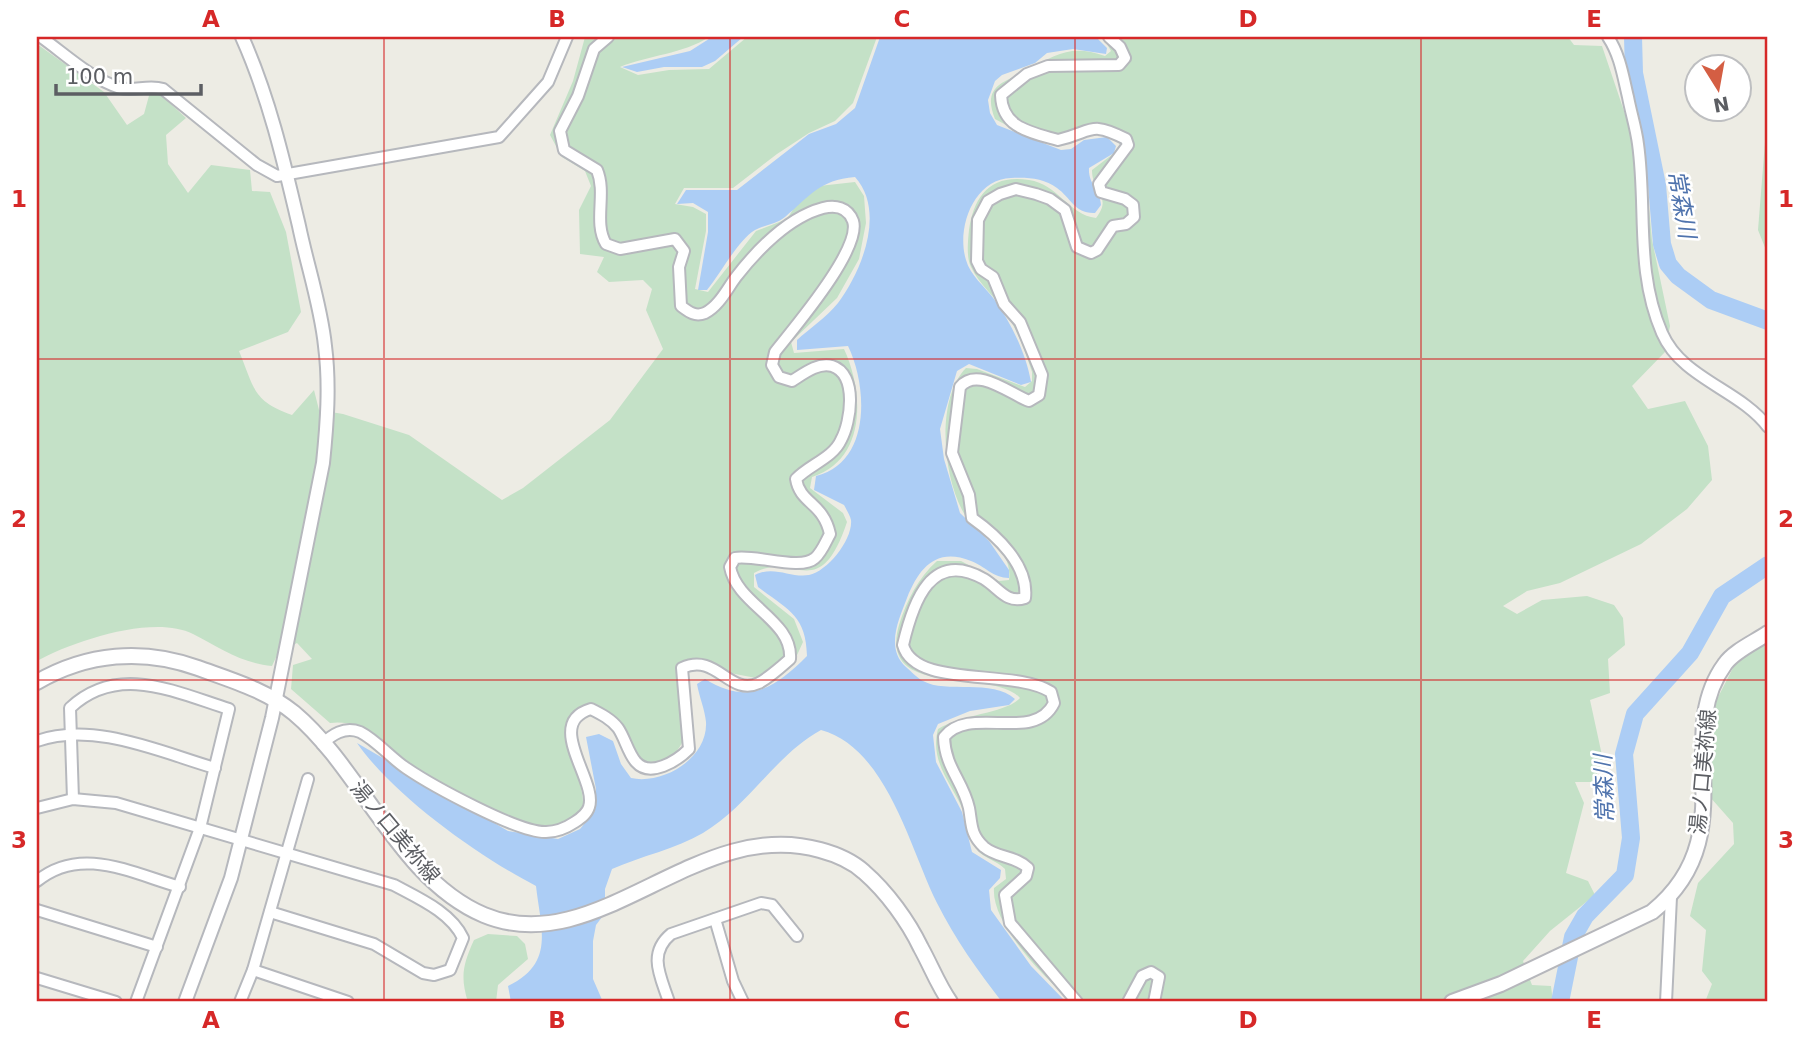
<svg xmlns="http://www.w3.org/2000/svg" width="1805" height="1039" font-family="'DejaVu Sans','Noto Sans JP',sans-serif">
	<style>
		.green { fill: #c4e1c7 }
		.water { fill: #accdf5 }
		.lines { fill: none; stroke-linecap: round; stroke-linejoin: round }
		.river { stroke: #accdf5; stroke-width: 18 }
		.minor-casing { stroke: #b6b8bd; stroke-width: 14 }
		.tertiary-casing { stroke: #b6b8bd; stroke-width: 16 }
		.secondary-casing { stroke: #b6b7bc; stroke-width: 18 }
		.minor { stroke: #fff; stroke-width: 10 }
		.tertiary { stroke: #fff; stroke-width: 12 }
		.secondary { stroke: #fff; stroke-width: 14 }
		.grid { fill: none; stroke: #d62828; stroke-width: 2; stroke-opacity: 0.55 }
		.labels { text-anchor: middle; stroke-width: 5; stroke-linejoin: round; paint-order: stroke }
		.street-label { font-size: 21px; fill: #5c5e63; stroke: #fff }
		.water-label { font-size: 23px; font-style: italic; fill: #4f73ad; stroke: #fff }
		.neatline { fill: none; stroke: #d62828; stroke-width: 2.5 }
		.grid-label { font-size: 23px; text-anchor: middle; font-weight: bold; fill: #d62828 }
	</style>
	<rect width="100%" height="100%" fill="#edece4"/>
	<g class="green">
		<path d="M585,37H709C683,54 649,55 620,67L638,75L669,70L709,69L747,37H877L853,103L835,121L809,133L777,154L733,188H684L675,204L693,207L706,214V231L695,289L708,292L756,231L787,219L799,200L819,186L855,182L864,196L866,223L859,259L837,298L791,342L794,353L844,349C864,392 867,460 812,477L810,488L843,513L847,522C819,606 794,550 754,573V587L794,619L803,642L793,664L773,666L756,678L730,673L708,661L685,665C685,708 702,765 640,762L630,747L590,707L573,713C560,759 586,773 583,814C572,821 561,827 548,828C526,830 427,780 406,766C380,748 365,718 330,723L291,689L293,665L312,659L297,643L278,653L272,666C241,663 220,648 193,634C154,614 73,641 37,661V44L104,92L127,125L144,114L150,92L161,95L186,118L166,135L168,164L188,193L211,165L250,170L252,191L270,192L286,232L301,312L288,332L239,351C254,387 252,401 292,415L314,390L319,410L343,414L409,435L502,500L523,488L610,420L663,349L646,310L652,289L643,280L609,282L597,272L604,257L580,254L579,210L591,186L585,171L562,157L550,135L573,81Z"/>
		<path d="M1103,37H1568L1574,45L1602,46L1646,176L1652,240L1670,326L1665,352L1632,386L1648,409L1685,401L1708,446L1712,480L1687,509L1641,544L1560,583L1527,591L1503,606L1517,614L1542,600L1587,596L1614,605L1623,618L1625,645L1608,659L1610,693L1590,700L1603,760L1593,782H1575L1584,803L1566,873L1588,881L1595,895L1550,931L1523,961L1532,985L1551,986L1553,1002H1073C1046,980 991,924 994,888L1006,879L1005,869C997,861 985,858 978,851C969,842 969,826 965,815C954,785 929,764 938,729C962,714 1007,713 1020,698C994,667 877,701 899,625C907,600 918,578 937,561H961L999,581L1009,580C1013,549 984,540 969,521C943,487 934,400 966,368L977,369L1025,387L1032,381V372C1026,354 1019,334 1009,318C999,300 979,285 971,267C966,257 968,240 969,230C974,196 990,174 1029,180C1058,184 1069,215 1096,218C1113,196 1092,193 1092,170L1113,154L1120,144C1097,122 1079,142 1052,142C1035,142 1010,127 995,119C981,84 1006,82 1028,70C1056,54 1072,44 1105,56L1111,51Z"/>
		<path d="M1768,105V255L1758,230Z"/>
		<path d="M1768,641V1002H1705L1712,984L1702,971L1706,930L1690,916L1698,883L1734,844L1733,823L1710,797L1709,746L1714,705L1736,662Z"/>
		<path d="M488,934L517,936L525,944L528,959L498,985L496,1002H468C460,977 463,964 474,940Z"/>
	</g>
	<g class="water">
		<path d="M712,37H743L715,61L702,67H664L637,72L622,67L690,51Z"/>
		<path d="M880,37H1096L1107,48L1106,54L1073,49L1047,53L1035,63L1002,75L995,81L988,100L990,113L997,125L1061,150L1071,149L1084,140L1107,137L1116,146L1114,153L1089,168C1088,184 1100,190 1101,205L1095,213C1075,214 1071,198 1057,188C1044,178 1026,177 1011,178C974,179 956,228 966,260C970,275 985,287 994,299C1011,323 1026,353 1031,382L1021,385L969,364L957,371L940,429L944,459L960,513L989,541L1009,570V578C993,578 985,566 971,561C936,547 919,568 907,598C899,619 885,648 906,667C911,671 917,678 923,681C946,694 992,678 1015,699L1009,705L970,711L938,724L933,735L936,762L962,812L972,852L1001,870L1000,878L989,890L991,910L1031,966L1066,1002H1002C978,971 955,939 937,903C910,849 887,748 821,730C775,755 749,806 703,833C676,849 641,856 612,869L605,889V913L596,925L593,941V979L603,1002H511L508,986C555,963 541,930 536,886C478,856 394,796 357,743L508,831L558,839L580,829L595,811L596,789L586,737L599,734L613,741L621,764L631,778C662,785 708,759 706,722C705,710 699,696 697,684L705,679C749,706 775,688 807,656C806,615 788,610 758,587L755,575C774,565 790,578 809,575C828,571 853,539 851,520C850,515 846,509 844,505L814,490L816,476C871,463 868,387 848,346L797,350V340C810,328 827,317 838,303C862,271 886,211 855,177C819,180 810,196 785,217C777,224 764,225 755,230C738,240 721,273 707,290H698L708,232V212L693,203L677,204L686,190H737L809,134L836,124L855,108Z"/>
	</g>
	<g class="lines">
		<g class="river">
			<path d="M1633,37L1634,73L1657,185L1662,244L1668,264L1678,276L1711,300L1768,321"/>
			<path d="M1560,1002L1573,937L1585,916L1625,875L1631,838L1624,754L1635,714L1690,653L1722,596L1768,565"/>
		</g>
		<g class="minor-casing">
			<g id="minor">
				<path d="M41,37C65,54 91,79 120,88C134,92 148,84 163,89L257,165L277,176L499,137L548,82L567,37"/>
				<path d="M1608,37C1620,55 1623,76 1628,97C1631,113 1636,128 1638,144C1647,208 1635,271 1662,333C1682,379 1739,389 1768,427"/>
				<path d="M37,741C94,721 160,752 215,768"/>
				<path d="M322,744C332,735 344,726 360,732C376,740 391,758 406,768C431,785 518,833 546,832C557,832 566,828 575,822C581,818 587,814 589,807C598,781 543,723 591,709C601,714 611,719 618,728C625,738 628,753 636,762C650,778 677,761 689,749L682,668C717,652 729,697 759,683C770,677 781,667 790,659C793,620 737,605 730,567L735,558C755,554 801,571 815,558C822,552 826,541 830,534C823,502 800,504 796,479C809,465 833,458 841,440C851,422 858,374 832,366C818,362 803,374 792,381L779,377L772,365L775,352C793,329 862,249 853,221C848,207 835,205 823,208C789,217 757,250 736,277C727,289 719,306 705,313C695,317 689,312 681,306L679,267L684,251L675,239L620,249L606,244C593,222 607,194 597,170L564,150L560,131L578,96L594,49L608,37"/>
				<path d="M73,799L70,708C118,663 175,692 229,709L200,828L136,1002"/>
				<path d="M37,808L73,799L116,803L394,885C418,898 451,912 463,938L450,970L434,975L423,973L374,944L270,912"/>
				<path d="M37,881C81,845 131,873 180,887"/>
				<path d="M37,910L157,947"/>
				<path d="M715,919L733,981L743,1002"/>
				<path d="M253,970L348,1002"/>
				<path d="M37,978L116,1002"/>
				<path d="M240,1002L253,970L308,779"/>
				<path d="M669,1002C661,977 647,954 671,934L761,903L772,905L797,936"/>
				<path d="M1077,1002L1010,923L1005,895L1026,876L1028,868C1016,856 997,858 984,847C970,834 972,824 969,808C963,781 945,768 944,737C970,704 1034,744 1054,703L1051,692C1013,668 915,689 903,645C913,602 931,549 984,579C999,588 1006,604 1025,598C1029,565 996,535 972,518L969,495L952,453L960,387C977,366 1010,394 1029,401L1039,395L1042,375L1020,322L1004,304L993,277L981,269L977,261L978,220L988,201L1000,194L1016,189L1036,194L1050,199L1065,210L1077,247L1091,253L1097,250L1113,226L1126,224L1134,217L1133,205L1125,199L1101,192L1099,184L1128,145L1126,139C1089,120 1093,132 1058,140C1030,132 1002,128 1001,95L1027,74L1048,66L1119,65L1125,58L1120,47L1109,37"/>
				<path d="M1128,1002L1142,976L1151,972L1159,977L1154,1002"/>
				<path d="M1666,1002L1671,897"/>
			</g>
		</g>
		<g class="tertiary-casing">
			<path id="tertiary" d="M185,1002L231,878L272,718L323,463C327,424 330,385 325,346C321,306 307,265 299,226C284,162 269,97 242,37"/>
		</g>
		<g class="secondary-casing">
			<g id="secondary">
				<path d="M37,682C87,653 143,648 198,668C231,680 266,690 294,713C362,770 399,879 484,915C597,962 697,815 820,850C835,854 852,861 864,872C887,892 908,921 921,948C931,966 938,985 950,1002"/>
				<path d="M1452,1002L1501,984L1652,912C1746,836 1671,737 1725,664C1734,651 1755,642 1768,633"/>
			</g>
		</g>
		<use href="#minor" class="minor"/>
		<use href="#tertiary" class="tertiary"/>
		<use href="#secondary" class="secondary"/>
	</g>
	<path class="grid" d="M384,37V1002M730,37V1002M1075,37V1002M1421,37V1002M37,359H1768M37,680H1768"/>
	<g class="labels">
		<g class="street-label">
			<text transform="translate(1703 772) rotate(-85)" y="7">湯ノ口美祢線</text>
			<text transform="translate(395 832) rotate(50)" y="7">湯ノ口美祢線</text>
		</g>
		<g class="water-label">
			<text transform="translate(1682 204) rotate(80)" y="8">常森川</text>
			<text transform="translate(1604 789) rotate(-92)" y="8">常森川</text>
		</g>
	</g>
	<rect width="1805" height="1039" fill="none" stroke="#ffffff" stroke-width="77"/>
	<g transform="translate(1718 88) rotate(169)"><circle r="33" fill="#ffffff" stroke="#bebfc1" stroke-width="2"/>
	<path d="M0-5L12 26L0 18L-12 26Z" fill="#d45e43"/>
	<text y="-10" font-size="19" font-weight="bold" text-anchor="middle" fill="#5c5e63">N</text>
	</g>
	<path d="M56 84v10h145v-10" fill="none" stroke="#5c5e63" stroke-width="3.5"/>
	<text x="66" y="84" font-size="21" fill="#5c5e63" stroke="#ffffff" stroke-width="5" paint-order="stroke">100 m</text>
	<rect x="38" y="38" width="1728" height="962" class="neatline"/>
	<g class="grid-label">
		<text x="211" y="27">A</text>
		<text x="557" y="27">B</text>
		<text x="902" y="27">C</text>
		<text x="1248" y="27">D</text>
		<text x="1594" y="27">E</text>
		<text x="19" y="207">1</text>
		<text x="1786" y="207">1</text>
		<text x="19" y="527">2</text>
		<text x="1786" y="527">2</text>
		<text x="19" y="848">3</text>
		<text x="1786" y="848">3</text>
		<text x="211" y="1028">A</text>
		<text x="557" y="1028">B</text>
		<text x="902" y="1028">C</text>
		<text x="1248" y="1028">D</text>
		<text x="1594" y="1028">E</text>
	</g>
</svg>
